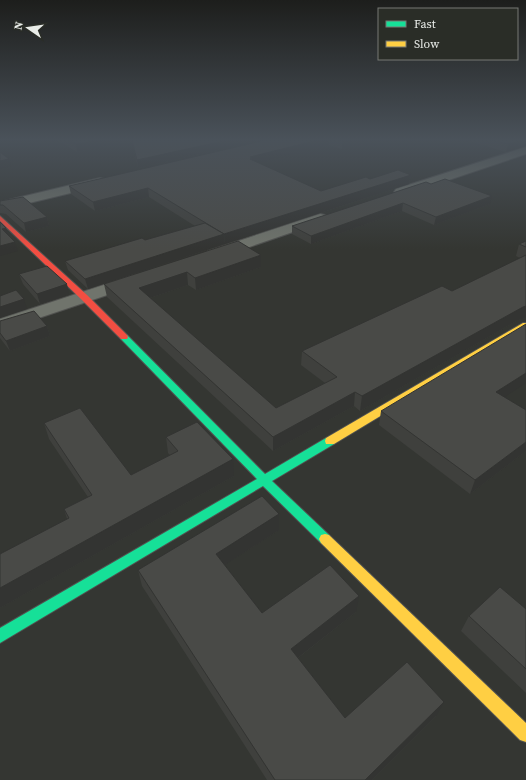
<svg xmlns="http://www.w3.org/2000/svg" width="526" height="780" font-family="'Source Serif 4',serif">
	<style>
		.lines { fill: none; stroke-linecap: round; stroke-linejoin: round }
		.street-casing { stroke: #515250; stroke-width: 2 }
		.fast-casing { stroke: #515250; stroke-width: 2 }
		.slow-casing { stroke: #515250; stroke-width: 2 }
		.jam-casing { stroke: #515250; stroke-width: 2 }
		.street { fill: #70746c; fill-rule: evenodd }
		.fast { fill: #16e098; fill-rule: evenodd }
		.slow { fill: #ffcf43; fill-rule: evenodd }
		.jam { fill: #f24e42; fill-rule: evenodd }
		.wall { fill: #3f403d }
		.shaded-wall { fill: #333432 }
		.building { fill: #494a47; stroke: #333432 }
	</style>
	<rect width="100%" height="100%" fill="#343632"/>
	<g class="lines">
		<g class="street-casing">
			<g id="street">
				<path d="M526,147V154L404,195H396L394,192L396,189Z"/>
				<path d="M100,178L104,179L106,182L104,185L0,210V202Z"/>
				<path d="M320,214L325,215L327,218L325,221L220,257L214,259L208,257L206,254L208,251Z"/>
				<path d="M134,275L140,276L142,280L140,284L0,331V319Z"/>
			</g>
		</g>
		<g class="fast-casing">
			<path id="fast" d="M121,335H127L265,474L326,438H334L335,441L334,444L272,481L329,535L331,539L329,543L325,544L321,543L263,486L0,643V628L257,479L121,339L120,337Z"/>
		</g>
		<g class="slow-casing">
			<g id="slow">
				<path d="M523,323H526V328L334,444H326L325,441L326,438Z"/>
				<path d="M325,534L329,535L526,723V742L520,740L321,543L319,539L321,535Z"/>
			</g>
		</g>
		<g class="jam-casing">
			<path id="jam" d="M0,216L87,295L127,335L128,337L127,339H121L81,299L0,221Z"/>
		</g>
		<use href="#street" class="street"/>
		<use href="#fast" class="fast"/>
		<use href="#slow" class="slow"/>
		<use href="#jam" class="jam"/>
	</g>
	<g class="wall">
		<path d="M57,140H261L138,168L132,141L77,152Z"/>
		<path d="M266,140H380L342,149L329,145L257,163L321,191L370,179L411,175L409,184L88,289L68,270L65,261L145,240L195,226L149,197L95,211L71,194L69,186Z"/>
		<path d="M470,140H526L506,152L469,141Z"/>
		<path d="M431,184L490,204L434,225L402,211L311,244L292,234V226Z"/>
		<path d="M0,201L47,217L49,226L26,232L6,214L0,213Z"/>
		<path d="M526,241V318L518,320L360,411L354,406L273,451L107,297L104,284L261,255V267L196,290L188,285L150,298L276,408L325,383L301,365L302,351L452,291L520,258L516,256L519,244Z"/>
		<path d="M19,274L69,295L40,304L23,284Z"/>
		<path d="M0,321L47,326L50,336L10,351L0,338Z"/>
		<path d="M504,397L526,410V451L470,494L379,425L381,411Z"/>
		<path d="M44,423L131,475L170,455L168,453L166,437L234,476L0,608V554L67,519L64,509L88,497L49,439Z"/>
		<path d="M279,530L224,565L262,613L356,612L298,658L345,718L436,716L372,780H267L142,586L138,570Z"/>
		<path d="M526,609V693L461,631L469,616Z"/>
	</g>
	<g class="shaded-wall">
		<path d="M100,140H132V141L77,152L76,144Z"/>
		<path d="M228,140H261L138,168L137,160Z"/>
		<path d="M318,140H329V145L254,164L250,159V157Z"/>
		<path d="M350,140H380L342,149V141Z"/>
		<path d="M525,140H526V146L506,152L508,144Z"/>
		<path d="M9,159L11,166L0,169V161Z"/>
		<path d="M411,175L409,184L225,244L224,234Z"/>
		<path d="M148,188L149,197L95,211L93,202Z"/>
		<path d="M492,196L490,204L434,225L436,217Z"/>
		<path d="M403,203L402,211L311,244V236Z"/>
		<path d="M47,217L49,226L26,232L24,223Z"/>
		<path d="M6,228L9,237L2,229Z"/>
		<path d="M224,234L225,244L88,289L85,279Z"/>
		<path d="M15,242L18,251L0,256V246Z"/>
		<path d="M261,255V267L196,290L195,278Z"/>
		<path d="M187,272L188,285L141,301L139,288Z"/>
		<path d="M67,284L69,295L40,304L37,294Z"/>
		<path d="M24,299L27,309L0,318V307Z"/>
		<path d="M526,306V318L518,320L360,411L362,396L523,307Z"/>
		<path d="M47,326L50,336L10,351L6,341Z"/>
		<path d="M526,373V383L491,406L496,392Z"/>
		<path d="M355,392L354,406L273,451V437Z"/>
		<path d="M526,442V451L470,494L475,480Z"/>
		<path d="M233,459L234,476L0,608V588Z"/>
		<path d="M279,514V530L217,570L216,554Z"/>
		<path d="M359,596L356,612L290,664L291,649Z"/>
		<path d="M444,702L436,716L372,780H365Z"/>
	</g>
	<g class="building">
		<path d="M68,140H100L76,144Z"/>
		<path d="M132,140H228L137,160Z"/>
		<path d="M266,140H318L250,157L254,158L250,159L321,191L366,177L370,179L398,170L411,175L224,234L148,188L93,202L69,186Z"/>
		<path d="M337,140H350L342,141Z"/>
		<path d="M491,140H525L508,144Z"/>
		<path d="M0,152L9,159L0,161Z"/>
		<path d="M445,179L492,196L436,217L403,203L311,236L292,226L426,182L431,184Z"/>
		<path d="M23,197L47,217L24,223L3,205H0V201Z"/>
		<path d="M0,222L6,228L2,229L15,242L0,246Z"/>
		<path d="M205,223L224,234L85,279L65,261L142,238L145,240Z"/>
		<path d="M238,241L261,255L195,278L187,272L139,288L276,408L337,377L302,351L442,286L452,291L526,255V306L523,307L362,396L355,392L273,437L104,284Z"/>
		<path d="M526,241V247L519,244Z"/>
		<path d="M47,266L67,284L37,294L19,274Z"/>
		<path d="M16,290L24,299L0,307V296Z"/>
		<path d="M34,311L47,326L6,341L0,333V321Z"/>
		<path d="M526,324V373L496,392L526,410V442L475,480L381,411Z"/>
		<path d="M80,408L131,475L178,451L166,437L197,422L233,459L0,588V554L69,518L64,509L92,495L44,423Z"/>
		<path d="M262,496L279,514L216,554L262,613L330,565L359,596L291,649L345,718L407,662L444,702L365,780H275L138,570Z"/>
		<path d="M500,587L526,609V669L469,616Z"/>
	</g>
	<linearGradient id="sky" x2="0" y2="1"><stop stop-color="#1d1e1c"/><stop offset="0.56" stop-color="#4a525a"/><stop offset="1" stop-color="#4a525a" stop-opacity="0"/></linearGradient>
	<rect width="526" height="249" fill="url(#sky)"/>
	<rect x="378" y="8" width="140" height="52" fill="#2a2d27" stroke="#767974"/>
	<rect x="386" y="21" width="20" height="6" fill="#16e098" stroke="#767974"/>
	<text x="414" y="28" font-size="12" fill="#e9ece8">Fast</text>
	<rect x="386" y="41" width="20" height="6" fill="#ffcf43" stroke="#767974"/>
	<text x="414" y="48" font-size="12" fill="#e9ece8">Slow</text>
	<g transform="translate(28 28) rotate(283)" stroke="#2a2d27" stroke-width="3" paint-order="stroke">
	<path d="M0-3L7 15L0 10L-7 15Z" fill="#e9ece8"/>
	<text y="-6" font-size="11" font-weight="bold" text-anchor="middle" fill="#e9ece8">N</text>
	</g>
</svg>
